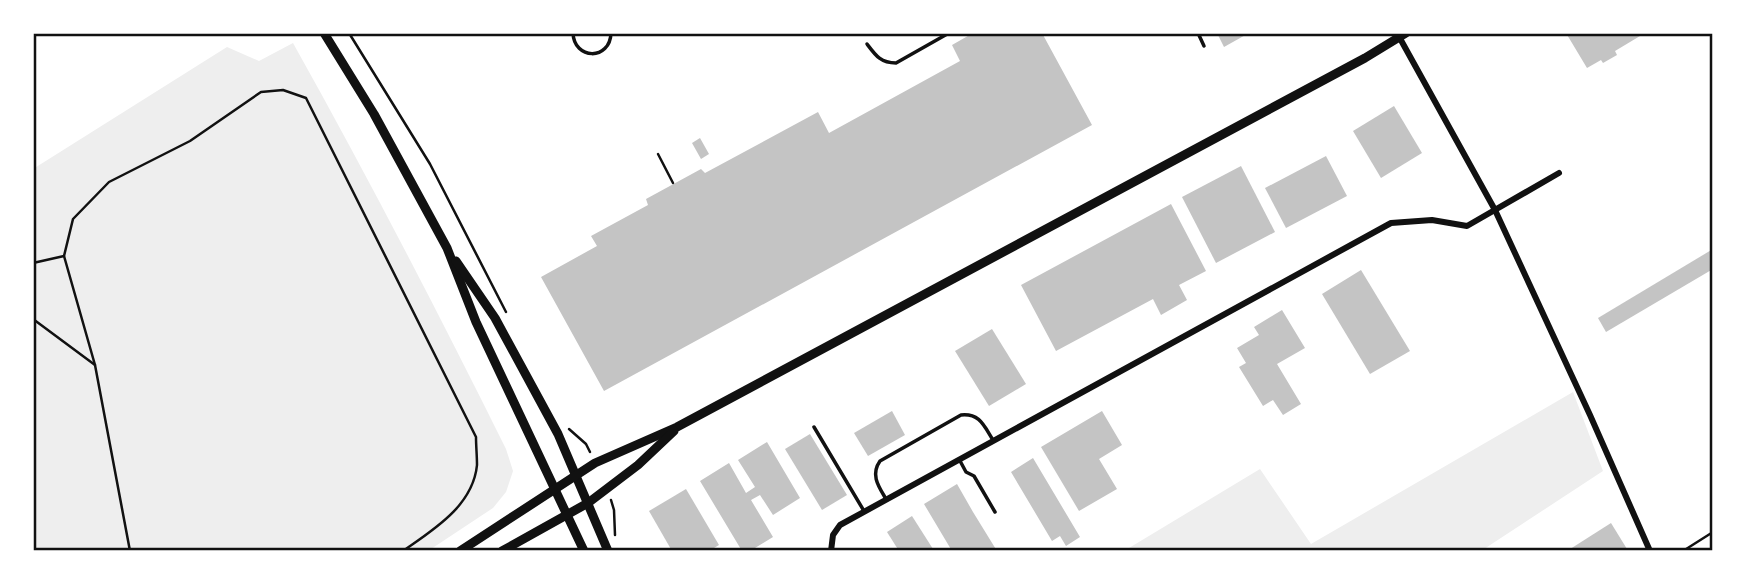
<svg xmlns="http://www.w3.org/2000/svg" width="1746" height="584" font-family="'Asap Condensed',sans-serif">
	<style>
		.green { fill: #eee }
		.building { fill: #c4c4c4 }
		.lines { fill: none; stroke-linecap: round; stroke-linejoin: round }
		.path { stroke: #111; stroke-width: 2.5 }
		.service { stroke: #111; stroke-width: 3.5 }
		.minor { stroke: #111; stroke-width: 6 }
		.secondary { stroke: #111; stroke-width: 9 }
		.neatline { fill: none; stroke: #111; stroke-width: 2.5 }
	</style>
	<rect width="100%" height="100%" fill="#fff"/>
	<g class="green">
		<path d="M293,43C368,177 438,312 506,449L513,471L506,492L493,508L428,551H33V169L227,47L259,61Z"/>
		<path d="M1573,392L1603,471L1481,551H1124L1260,469L1311,544Z"/>
	</g>
	<g class="building">
		<path d="M973,33H1042L1092,125L604,391L541,277L597,246L591,236L648,205L646,199L701,169L705,173L818,112L829,133L960,61L952,45Z"/>
		<path d="M1217,33H1249L1224,47Z"/>
		<path d="M1566,33H1645L1615,51L1617,55L1603,63L1601,60L1587,68Z"/>
		<path d="M1394,106L1422,153L1381,178L1353,131Z"/>
		<path d="M700,138L709,154L701,159L692,143Z"/>
		<path d="M1326,156L1347,196L1286,228L1265,188Z"/>
		<path d="M1241,166L1275,232L1216,263L1182,197Z"/>
		<path d="M1171,204L1206,271L1179,285L1187,300L1161,315L1153,299L1056,351L1021,285Z"/>
		<path d="M1713,249V269L1606,332L1598,318Z"/>
		<path d="M1361,270L1410,351L1370,374L1322,294Z"/>
		<path d="M1282,310L1305,348L1277,364L1301,404L1283,415L1273,400L1263,406L1239,367L1246,363L1237,348L1259,335L1254,327Z"/>
		<path d="M992,329L1026,384L989,406L955,351Z"/>
		<path d="M892,411L905,435L868,456L854,433Z"/>
		<path d="M1102,411L1122,445L1099,459L1117,489L1079,511L1041,447Z"/>
		<path d="M810,434L847,495L822,510L785,449Z"/>
		<path d="M767,442L800,498L773,515L760,495L751,500L773,537L750,551H742L700,481L729,463L746,493L755,487L738,460Z"/>
		<path d="M1033,458L1080,537L1066,546L1060,536L1052,541L1011,472Z"/>
		<path d="M957,484L973,512L997,551H952L924,504Z"/>
		<path d="M686,489L719,545L709,551H672L649,511Z"/>
		<path d="M912,516L933,549L930,551H899L887,532Z"/>
		<path d="M1611,523L1627,549L1567,551Z"/>
	</g>
	<g class="lines">
		<g class="path">
			<path d="M349,33L430,164L506,312"/>
			<path d="M658,154L673,183"/>
			<path d="M33,263L64,256"/>
			<path d="M33,319L95,365"/>
			<path d="M569,429L586,444L590,452"/>
			<path d="M611,500L614,510L615,535"/>
			<path d="M130,551L95,365L64,256L73,219L109,182L190,141L261,92L283,90L306,98L476,437C476,446 477,456 477,465C473,506 433,530 403,551"/>
			<path d="M1683,551L1713,532"/>
		</g>
		<g class="service">
			<path d="M573,33C574,60 610,61 611,33"/>
			<path d="M1198,33L1204,46"/>
			<path d="M867,44C876,56 881,63 896,63L949,33"/>
			<path d="M814,427L864,511"/>
			<path d="M959,459L966,472L974,476L995,512"/>
			<path d="M886,499C879,487 870,475 880,461L961,415C980,413 984,426 993,440"/>
		</g>
		<g class="minor">
			<path d="M1397,33L1495,210L1590,415L1650,551"/>
			<path d="M831,551L833,535L840,525L1391,223L1432,220L1467,226L1559,173"/>
		</g>
		<g class="secondary">
			<path d="M324,33L374,114L447,248L476,322L584,551"/>
			<path d="M456,261L495,318L558,434L608,551"/>
			<path d="M460,551L595,463L677,427L1365,58L1406,33"/>
			<path d="M502,551L588,503L638,465L674,431"/>
		</g>
	</g>
	<rect width="1746" height="584" fill="none" stroke="#ffffff" stroke-width="70"/>
	<rect x="35" y="35" width="1676" height="514" class="neatline"/>
</svg>
